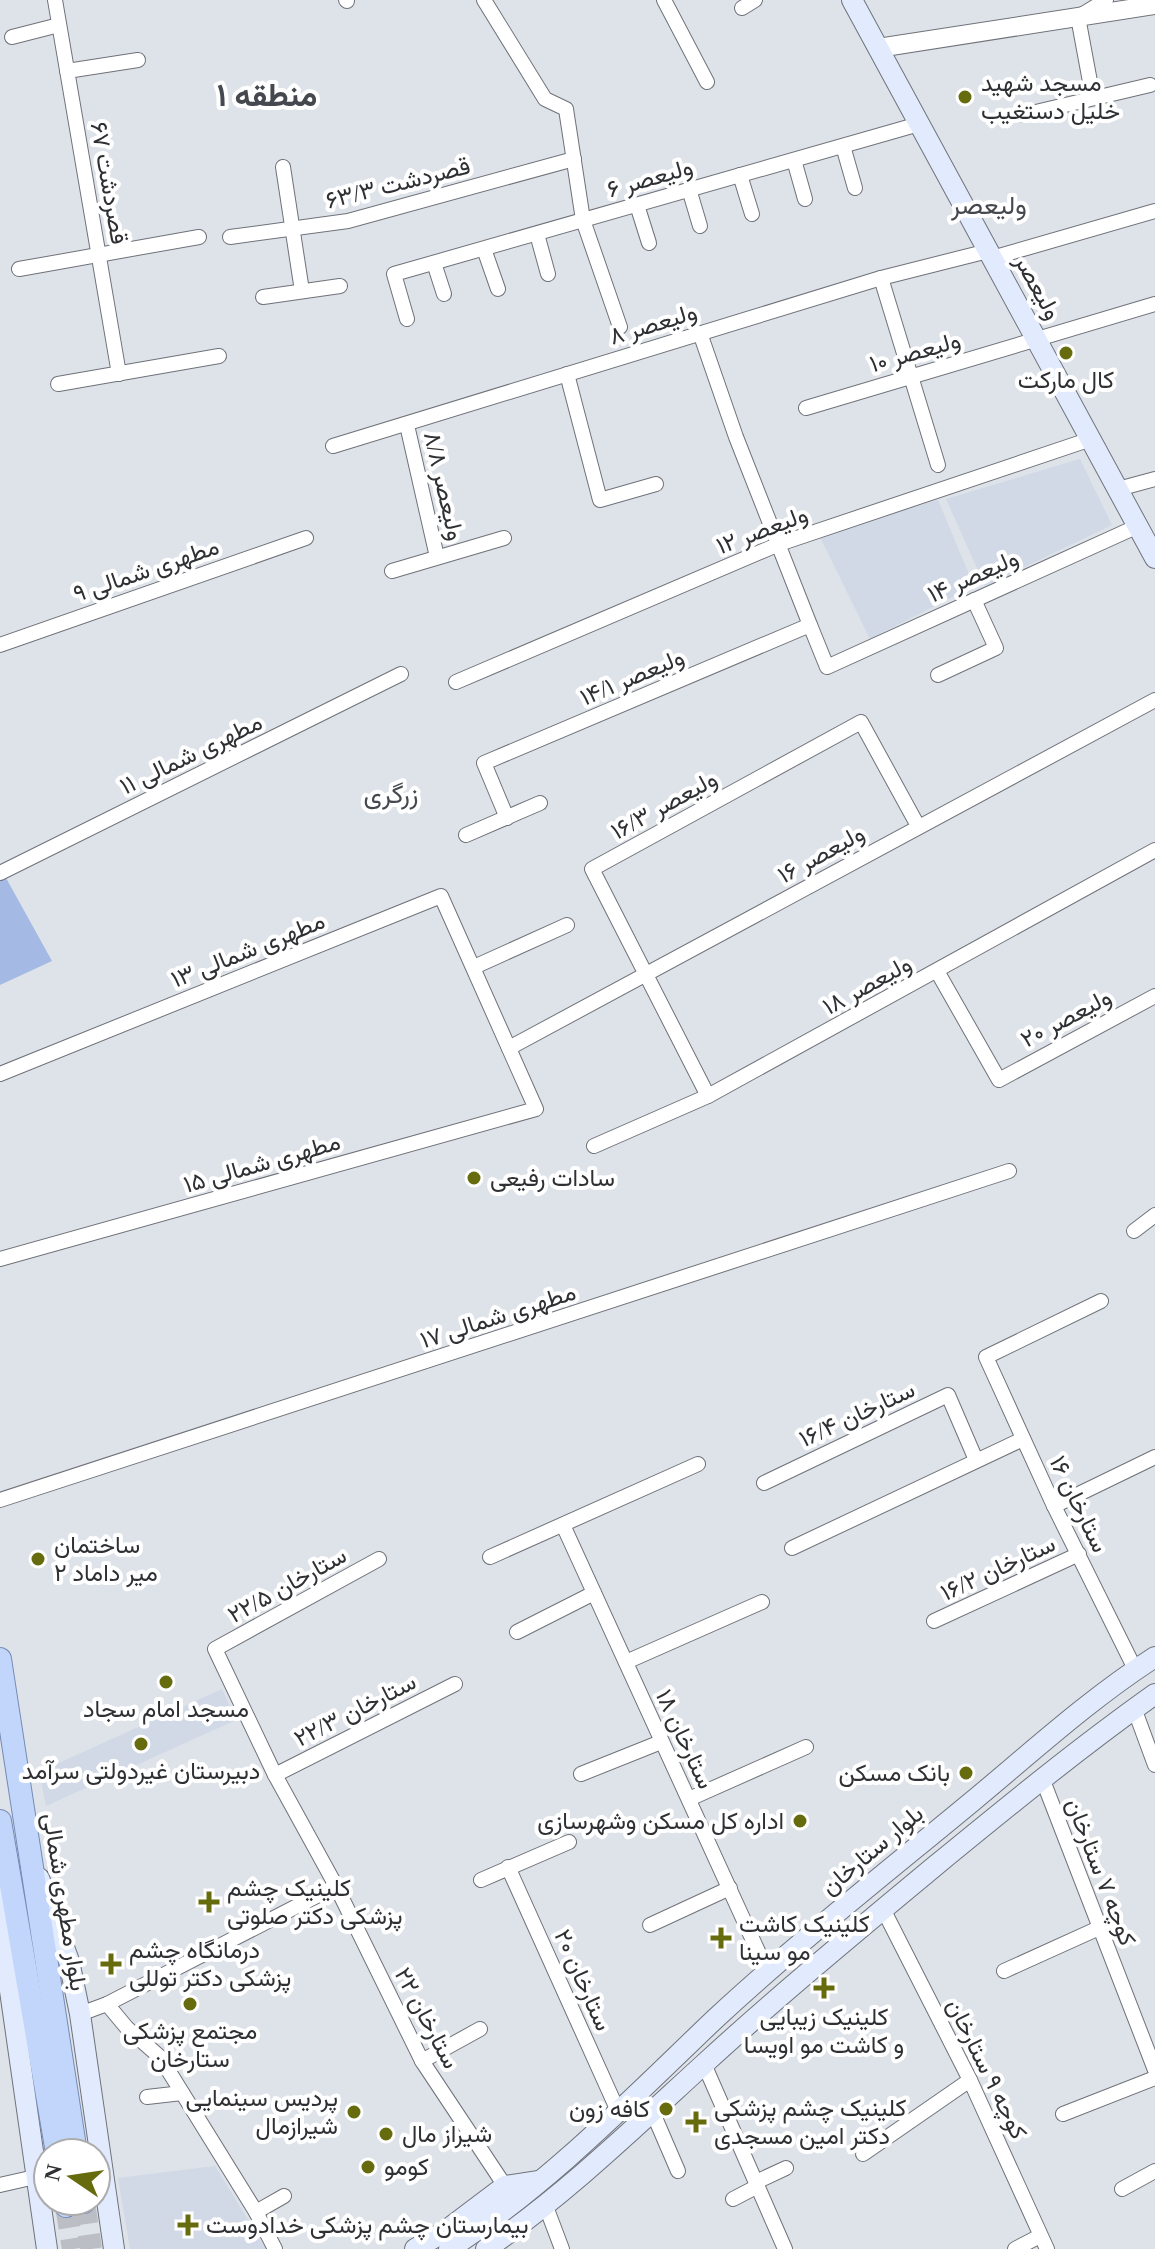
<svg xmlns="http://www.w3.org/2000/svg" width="1155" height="2249" font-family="'Times New Roman',Vazirmatn,serif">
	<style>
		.built { fill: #d1d9e7 }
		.green { fill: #a4bae4 }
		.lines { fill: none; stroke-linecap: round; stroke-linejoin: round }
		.primary-tunnel { stroke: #bbbec5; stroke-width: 22; stroke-dasharray: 22 11; stroke-linecap: butt }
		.minor-casing { stroke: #6f7279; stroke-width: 16 }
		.tertiary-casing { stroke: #6f7279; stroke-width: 20 }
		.secondary-casing { stroke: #6f7279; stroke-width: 22 }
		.primary-casing { stroke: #758ab4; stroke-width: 24 }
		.minor { stroke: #fff; stroke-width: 14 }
		.tertiary { stroke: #fff; stroke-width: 18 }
		.secondary { stroke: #e1ebfd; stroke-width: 20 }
		.primary { stroke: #c2d6fb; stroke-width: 22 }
		.poi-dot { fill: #666b0e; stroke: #fff; stroke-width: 3 }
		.labels { text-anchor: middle; stroke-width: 8; stroke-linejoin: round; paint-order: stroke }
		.poi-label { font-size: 24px; fill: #2f3033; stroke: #fff; text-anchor: start }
		.street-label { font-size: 24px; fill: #2f3033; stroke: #fff }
		.neighbourhood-label { font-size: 26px; fill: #45484e; stroke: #fff }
		.district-label { font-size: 32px; font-weight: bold; fill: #45484e; stroke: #fff }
	</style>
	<rect width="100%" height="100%" fill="#dee2e9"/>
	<g class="built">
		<path d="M1080,459L1112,525L985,586L946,499Z"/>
		<path d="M938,500L974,586L870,639L819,535Z"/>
		<path d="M222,1689L236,1720L46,1806L39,1772Z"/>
		<path d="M215,2166L266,2249H130L118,2178Z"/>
	</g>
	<path class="green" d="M6,878L52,961L0,985V881Z"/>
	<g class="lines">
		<g class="primary-tunnel">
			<path d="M84,2202L91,2249"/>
			<path d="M66,2206L73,2249"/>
		</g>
		<g class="minor-casing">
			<g id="minor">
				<path d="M55,0L119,374"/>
				<path d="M346,0L347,1"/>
				<path d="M484,0L545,99L566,109L583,220L620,327"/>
				<path d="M664,0L707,82"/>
				<path d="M742,8L755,0"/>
				<path d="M12,37L59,25"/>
				<path d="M67,71L138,60"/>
				<path d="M1093,98L1078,17L1106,0"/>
				<path d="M1023,115L1150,85"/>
				<path d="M843,146L855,188"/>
				<path d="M794,160L805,199"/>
				<path d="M283,167L302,291"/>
				<path d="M740,175L752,214"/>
				<path d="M689,189L700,226"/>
				<path d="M637,205L649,243"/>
				<path d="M537,234L548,274"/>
				<path d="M230,237L348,221L574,159"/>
				<path d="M484,249L498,289"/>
				<path d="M992,258L1155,211"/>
				<path d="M434,263L444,294"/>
				<path d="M19,269L199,237"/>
				<path d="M881,278L938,465"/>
				<path d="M263,297L340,286"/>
				<path d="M407,319L394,274L919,124"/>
				<path d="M700,333L736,437L810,625"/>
				<path d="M567,374L600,500L656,484"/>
				<path d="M58,384L219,356"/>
				<path d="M806,408L1155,304"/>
				<path d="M407,425L437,557"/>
				<path d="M333,446L881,278L988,251"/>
				<path d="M1118,489L1155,479"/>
				<path d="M392,571L504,538"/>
				<path d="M0,645L306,538"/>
				<path d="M938,675L996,648L974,600"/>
				<path d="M456,682L779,544L1091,439"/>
				<path d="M507,818L484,763L810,625L827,667L1138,526"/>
				<path d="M466,835L540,803"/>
				<path d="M0,873L401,674"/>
				<path d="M474,967L567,925"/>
				<path d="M937,971L999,1080L1155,996"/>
				<path d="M509,1048L1155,700"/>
				<path d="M0,1074L441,896L536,1109L0,1259"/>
				<path d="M708,1096L592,869L861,722L918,826"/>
				<path d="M594,1146L708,1096L1155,850"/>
				<path d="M1134,1231L1155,1215"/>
				<path d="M1101,1301L986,1357L1054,1506L1135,1669"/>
				<path d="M764,1483L948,1395L976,1460"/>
				<path d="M0,1500L1009,1171"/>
				<path d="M1054,1506L1155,1457"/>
				<path d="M563,1525L767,1971"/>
				<path d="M792,1548L1023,1439"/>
				<path d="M490,1557L698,1464"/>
				<path d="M379,1559L215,1649L275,1775L336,1886L422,2061L505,2186"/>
				<path d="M934,1621L1079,1554"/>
				<path d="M517,1632L594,1593"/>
				<path d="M626,1662L762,1602"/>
				<path d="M1134,1708L1155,1765"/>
				<path d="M581,1774L661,1742"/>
				<path d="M275,1775L455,1684"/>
				<path d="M1042,1778L1155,2070"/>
				<path d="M689,1799L806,1747"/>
				<path d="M508,1867L618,2111"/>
				<path d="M481,1880L569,1842"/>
				<path d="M883,1909L970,2080L1047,2249"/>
				<path d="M650,1925L730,1888"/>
				<path d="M1004,1971L1099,1928"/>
				<path d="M107,2004L127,2028L160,2057L256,2212L275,2249"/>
				<path d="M80,2014L107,2004L336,1886"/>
				<path d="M422,2061L480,2029"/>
				<path d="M704,2064L785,2249"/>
				<path d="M147,2097L182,2093"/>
				<path d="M653,2113L678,2171"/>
				<path d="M1063,2114L1155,2078"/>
				<path d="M863,2154L970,2080"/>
				<path d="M756,2182L786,2168"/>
				<path d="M0,2185L35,2177"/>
				<path d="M1122,2189L1155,2171"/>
				<path d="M733,2199L758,2186"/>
				<path d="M545,2204L562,2249"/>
				<path d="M256,2212L284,2196"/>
				<path d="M1015,2249L1040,2236"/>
			</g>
		</g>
		<g class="tertiary-casing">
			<path id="tertiary" d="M878,48L1155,5"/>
		</g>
		<g class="secondary-casing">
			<g id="secondary">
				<path d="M852,0L1155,558"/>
				<path d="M39,1878L69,1961L80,2014L114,2249"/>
				<path d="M7,1889L3,1942L47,2249"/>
				<path d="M415,2249L444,2232L505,2186L539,2181"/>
				<path d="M449,2249C547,2186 631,2099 715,2019C798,1942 887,1872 974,1800C1033,1751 1091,1698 1155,1657"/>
				<path d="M486,2249C565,2195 634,2128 704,2064C778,1996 857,1931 935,1866C1007,1807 1079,1748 1155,1694"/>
			</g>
		</g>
		<g class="primary-casing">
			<g id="primary">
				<path d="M0,1659L76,2153"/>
				<path d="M0,1821L57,2153"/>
				<path d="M65,2201L66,2206"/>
				<path d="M83,2201L84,2202"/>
			</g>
		</g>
		<use href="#minor" class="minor"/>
		<use href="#tertiary" class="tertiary"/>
		<use href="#secondary" class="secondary"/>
		<use href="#primary" class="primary"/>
	</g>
	<g class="poi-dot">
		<circle cx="965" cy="97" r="8"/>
		<circle cx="1066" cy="353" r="8"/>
		<circle cx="474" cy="1178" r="8"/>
		<circle cx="38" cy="1559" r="8"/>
		<circle cx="166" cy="1682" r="8"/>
		<circle cx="141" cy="1744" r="8"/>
		<circle cx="966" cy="1773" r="8"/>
		<circle cx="800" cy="1821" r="8"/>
		<path d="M205 1890h8v8h8v8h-8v8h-8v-8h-8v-8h8z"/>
		<path d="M717 1926h8v8h8v8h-8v8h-8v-8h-8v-8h8z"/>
		<path d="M107 1952h8v8h8v8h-8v8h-8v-8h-8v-8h8z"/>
		<path d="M820 1976h8v8h8v8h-8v8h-8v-8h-8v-8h8z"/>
		<circle cx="190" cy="2004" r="8"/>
		<circle cx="666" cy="2109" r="8"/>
		<circle cx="354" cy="2112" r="8"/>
		<path d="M692 2110h8v8h8v8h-8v8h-8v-8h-8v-8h8z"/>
		<circle cx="386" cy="2134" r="8"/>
		<circle cx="368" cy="2167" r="8"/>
		<path d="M184 2213h8v8h8v8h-8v8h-8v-8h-8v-8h8z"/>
	</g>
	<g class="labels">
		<g class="poi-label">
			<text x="981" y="91">مسجد شهید<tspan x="981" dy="28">خلیل دستغیب</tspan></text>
			<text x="1066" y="388" text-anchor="middle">کال مارکت</text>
			<text x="490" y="1186">سادات رفیعی</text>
			<text x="54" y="1553">ساختمان<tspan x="54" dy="28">میر داماد ۲</tspan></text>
			<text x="166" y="1717" text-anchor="middle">مسجد امام سجاد</text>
			<text x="141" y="1779" text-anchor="middle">دبیرستان غیردولتی سرآمد</text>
			<text x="950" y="1781" text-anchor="end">بانک مسکن</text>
			<text x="784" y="1829" text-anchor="end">اداره کل مسکن وشهرسازی</text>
			<text x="227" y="1896">کلینیک چشم<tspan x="227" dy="28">پزشکی دکتر صلوتی</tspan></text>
			<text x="739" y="1932">کلینیک کاشت<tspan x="739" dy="28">مو سینا</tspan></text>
			<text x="129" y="1958">درمانگاه چشم<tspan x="129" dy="28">پزشكی دكتر توللی</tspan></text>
			<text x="824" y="2025" text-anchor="middle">کلینیک زیبایی<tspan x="824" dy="28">و کاشت مو اویسا</tspan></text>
			<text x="190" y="2039" text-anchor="middle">مجتمع پزشکی<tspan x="190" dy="28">ستارخان</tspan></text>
			<text x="338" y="2106" text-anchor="end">پردیس سینمایی<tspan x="338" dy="28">شیرازمال</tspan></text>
			<text x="714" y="2116">کلینیک چشم پزشکی<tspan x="714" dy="28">دکتر امین مسجدی</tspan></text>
			<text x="650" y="2117" text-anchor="end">کافه زون</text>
			<text x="402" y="2142">شیراز مال</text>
			<text x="384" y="2175">کومو</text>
			<text x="206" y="2233">بیمارستان چشم پزشکی خدادوست</text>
		</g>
		<g class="street-label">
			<text transform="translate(650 178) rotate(-16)" y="8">۶ ولیعصر</text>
			<text transform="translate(109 183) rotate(80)" y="8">۶۷ قصردشت</text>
			<text transform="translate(398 183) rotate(-14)" y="8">۶۳/۳ قصردشت</text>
			<text transform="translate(1038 287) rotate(61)" y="8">ولیعصر</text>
			<text transform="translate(653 324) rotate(-17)" y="8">۸ ولیعصر</text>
			<text transform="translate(915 352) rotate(-16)" y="8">۱۰ ولیعصر</text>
			<text transform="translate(444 486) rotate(77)" y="8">۸/۸ ولیعصر</text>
			<text transform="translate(762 530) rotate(-21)" y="8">۱۲ ولیعصر</text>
			<text transform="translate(146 570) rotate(-19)" y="8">۹ مطهری شمالی</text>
			<text transform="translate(973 576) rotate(-24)" y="8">۱۴ ولیعصر</text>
			<text transform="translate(632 677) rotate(-23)" y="8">۱۴/۱ ولیعصر</text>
			<text transform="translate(191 754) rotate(-26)" y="8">۱۱ مطهری شمالی</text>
			<text transform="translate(664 805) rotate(-29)" y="8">۱۶/۳ ولیعصر</text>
			<text transform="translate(821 854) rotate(-29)" y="8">۱۶ ولیعصر</text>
			<text transform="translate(248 950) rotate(-22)" y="8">۱۳ مطهری شمالی</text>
			<text transform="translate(867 985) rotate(-29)" y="8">۱۸ ولیعصر</text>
			<text transform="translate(1066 1018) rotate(-28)" y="8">۲۰ ولیعصر</text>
			<text transform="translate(262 1163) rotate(-16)" y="8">۱۵ مطهری شمالی</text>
			<text transform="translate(498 1316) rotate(-18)" y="8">۱۷ مطهری شمالی</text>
			<text transform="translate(857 1414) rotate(-25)" y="8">۱۶/۴ ستارخان</text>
			<text transform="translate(1079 1504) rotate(64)" y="8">۱۶ ستارخان</text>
			<text transform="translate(998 1568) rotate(-25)" y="8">۱۶/۲ ستارخان</text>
			<text transform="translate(287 1585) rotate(-29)" y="8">۲۲/۵ ستارخان</text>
			<text transform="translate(355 1710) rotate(-27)" y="8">۲۲/۳ ستارخان</text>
			<text transform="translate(685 1739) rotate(65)" y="8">۱۸ ستارخان</text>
			<text transform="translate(872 1850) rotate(-40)" y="8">بلوار ستارخان</text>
			<text transform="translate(1101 1872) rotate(69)" y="8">کوچه ۷ ستارخان</text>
			<text transform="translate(65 1902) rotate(81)" y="8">بلوار مطهرى شمالى</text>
			<text transform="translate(583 1980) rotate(66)" y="8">۲۰ ستارخان</text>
			<text transform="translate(427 2018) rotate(62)" y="8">۲۲ ستارخان</text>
			<text transform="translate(987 2069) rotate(64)" y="8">کوچه ۹ ستارخان</text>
		</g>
		<g class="neighbourhood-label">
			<text x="989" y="214">ولیعصر</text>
			<text x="391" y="803">زرگری</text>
		</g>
		<g class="district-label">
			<text x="267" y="106">منطقه ۱</text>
		</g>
	</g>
	<g transform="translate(72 2177) rotate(283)"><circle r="38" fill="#ffffff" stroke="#acacad" stroke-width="2"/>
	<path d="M0-6L14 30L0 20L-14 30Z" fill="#666b0e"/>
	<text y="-12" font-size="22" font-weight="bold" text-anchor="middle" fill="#2f3033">N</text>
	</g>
</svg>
